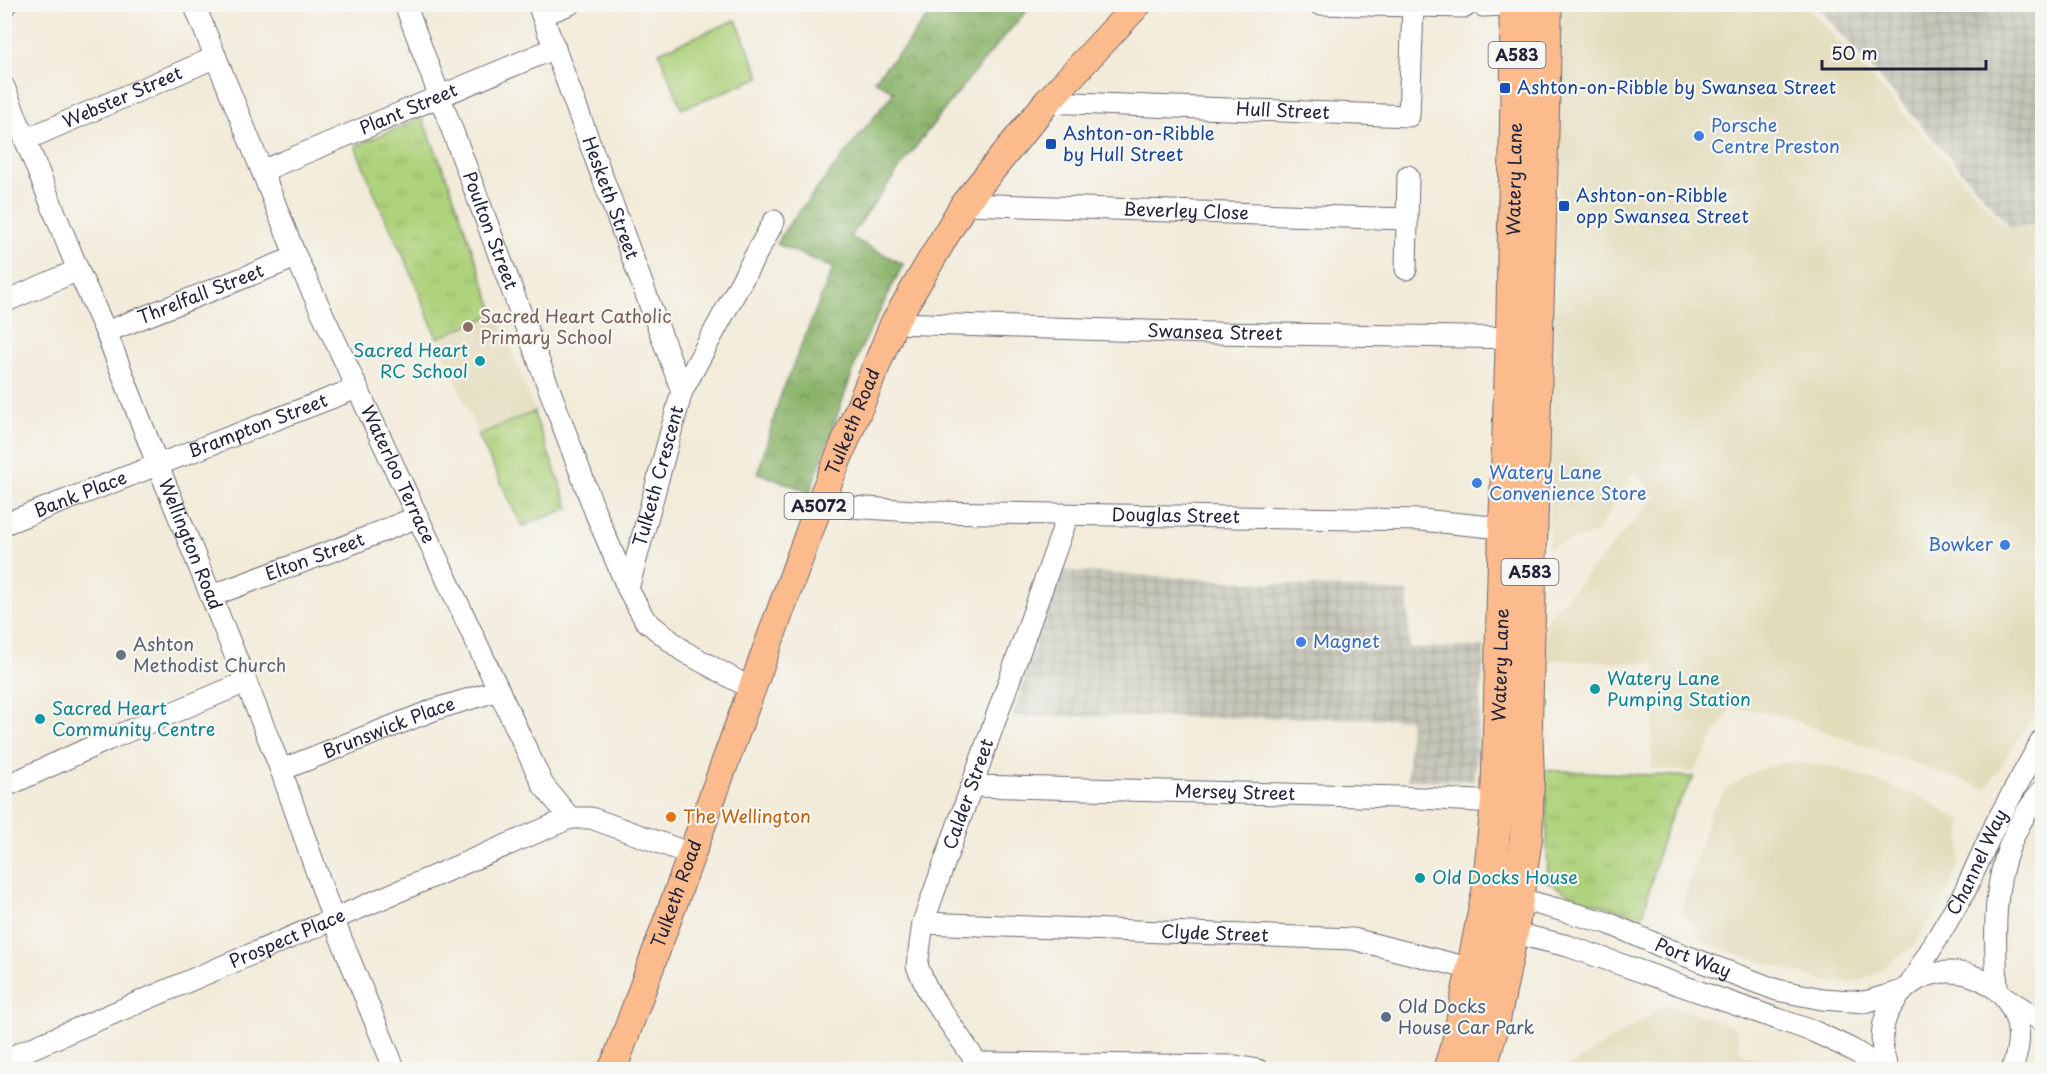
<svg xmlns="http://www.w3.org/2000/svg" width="2047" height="1074" font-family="'Playpen Sans',sans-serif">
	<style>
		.built { fill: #e2dcba }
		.industrial { fill: url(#industrial-grid) }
		.grass { fill: #afd27b; stroke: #687a5b; stroke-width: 1.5 }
		.forest { fill: url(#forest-crowns); stroke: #566b53; stroke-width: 1.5 }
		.park { fill: url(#park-tufts); stroke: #687a5b; stroke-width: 1.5 }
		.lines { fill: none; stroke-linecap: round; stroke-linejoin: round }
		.minor-casing { stroke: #6b6872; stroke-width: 23 }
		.major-casing { stroke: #6b6872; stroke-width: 29 }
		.highway-casing { stroke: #6b6872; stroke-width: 34 }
		.minor { stroke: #fff; stroke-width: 21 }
		.major { stroke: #fbbb8d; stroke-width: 27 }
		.highway { stroke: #fbbb8d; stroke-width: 32 }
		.transit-dot { fill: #1a4fb4; stroke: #f6f6f2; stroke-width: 2 }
		.shop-dot { fill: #3f7fe0; stroke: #f6f6f2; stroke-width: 2 }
		.education-dot { fill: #8d6e63; stroke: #f6f6f2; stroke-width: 2 }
		.culture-dot { fill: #0f9aa8; stroke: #f6f6f2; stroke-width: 2 }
		.worship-dot { fill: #6b7280; stroke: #f6f6f2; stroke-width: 2 }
		.food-dot { fill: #e8710a; stroke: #f6f6f2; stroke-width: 2 }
		.service-dot { fill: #5c6f8a; stroke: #f6f6f2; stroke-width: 2 }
		.labels { text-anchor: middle; stroke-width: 4.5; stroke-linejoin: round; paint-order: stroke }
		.shield { fill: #f6f6f2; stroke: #626272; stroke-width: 1.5 }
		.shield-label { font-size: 16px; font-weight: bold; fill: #22223b }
		.transit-label { font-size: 18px; fill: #164399; stroke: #f6f6f2; text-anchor: start }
		.street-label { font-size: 18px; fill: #22223b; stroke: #f6f6f2 }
		.shop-label { font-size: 18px; fill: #366cbe; stroke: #f6f6f2; text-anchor: start }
		.education-label { font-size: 18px; fill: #785e54; stroke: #f6f6f2; text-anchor: start }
		.culture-label { font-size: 18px; fill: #0d838f; stroke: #f6f6f2; text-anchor: start }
		.worship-label { font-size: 18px; fill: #5b616d; stroke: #f6f6f2; text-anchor: start }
		.food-label { font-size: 18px; fill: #c56008; stroke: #f6f6f2; text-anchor: start }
		.service-label { font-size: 18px; fill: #4e5e75; stroke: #f6f6f2; text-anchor: start }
	</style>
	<defs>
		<pattern id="industrial-grid" width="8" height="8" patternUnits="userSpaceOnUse" patternTransform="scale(1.5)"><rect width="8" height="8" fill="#c5c5b8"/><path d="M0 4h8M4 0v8" fill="none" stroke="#a9a99f"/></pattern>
		<pattern id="forest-crowns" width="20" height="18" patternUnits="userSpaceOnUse" patternTransform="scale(1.5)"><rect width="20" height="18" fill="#8bb46b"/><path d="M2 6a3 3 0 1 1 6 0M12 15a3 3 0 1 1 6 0" fill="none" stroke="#719259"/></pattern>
		<pattern id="park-tufts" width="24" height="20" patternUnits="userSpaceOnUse" patternTransform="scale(1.5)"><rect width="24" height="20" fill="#afd27b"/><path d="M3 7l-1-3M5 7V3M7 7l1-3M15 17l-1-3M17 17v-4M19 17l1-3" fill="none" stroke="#96b46b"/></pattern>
	</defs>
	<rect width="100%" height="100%" fill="#f6f6f2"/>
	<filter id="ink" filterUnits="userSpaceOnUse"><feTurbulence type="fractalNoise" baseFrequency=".0167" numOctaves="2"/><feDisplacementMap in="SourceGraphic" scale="12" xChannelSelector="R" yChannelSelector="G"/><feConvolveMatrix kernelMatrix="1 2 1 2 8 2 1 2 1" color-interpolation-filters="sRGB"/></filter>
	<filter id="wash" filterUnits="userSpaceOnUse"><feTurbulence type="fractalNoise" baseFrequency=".008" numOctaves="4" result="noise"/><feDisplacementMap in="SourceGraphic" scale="24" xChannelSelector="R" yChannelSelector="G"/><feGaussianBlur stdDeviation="1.35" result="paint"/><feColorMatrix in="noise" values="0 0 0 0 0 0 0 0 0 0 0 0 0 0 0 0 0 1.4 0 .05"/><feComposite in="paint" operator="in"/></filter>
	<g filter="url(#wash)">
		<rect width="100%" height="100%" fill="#f2ebd9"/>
		<g class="built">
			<path d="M1563,5H1806L2005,226L2042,221V702L1986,789L1776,714L1731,707L1694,772L1651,768L1655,663L1543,660L1547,619L1661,491L1654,495L1634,471L1596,534L1548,547Z"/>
			<path d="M422,118L449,183L495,314L498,316L535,411L534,414L569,508L522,526L478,435L407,263L382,211L355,146Z"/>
			<path d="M1786,762L1831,766L1922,797L1962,821L1960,862L1943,901L1913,946L1875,974L1853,983L1826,982L1708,945L1681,911L1711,810L1728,787L1757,770Z"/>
			<path d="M1669,1004L1736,1028L1741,1053L1781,1069H1564Z"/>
		</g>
		<g class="industrial">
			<path d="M1816,5H2042V223L2011,228Z"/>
			<path d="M1057,570L1408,592L1409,648L1484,647L1475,781L1408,780L1410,719L1013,716Z"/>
		</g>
		<path class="grass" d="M736,20L760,77L682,109L659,52Z"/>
		<path class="forest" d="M941,5H1032C966,78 907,156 850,237L903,264L860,351L810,492L758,473L780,397L833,268L777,244L787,227L894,92L874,80L904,47L923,22Z"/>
		<g class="park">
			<path d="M422,118L449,183L495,314L437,338L407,263L382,211L355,146Z"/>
			<path d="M535,411L534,414L569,508L522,526L478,435Z"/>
			<path d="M1540,770L1694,777L1673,812L1660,846L1644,912L1640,916C1609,907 1575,900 1548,882L1546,801Z"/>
		</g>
	</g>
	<g filter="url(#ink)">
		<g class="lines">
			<g class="minor-casing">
				<g id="minor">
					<path id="s1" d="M194,4L262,171L296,257L543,785L570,818H591L691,854"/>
					<path id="s2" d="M405,4L596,514L628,589"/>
					<path id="s3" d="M538,4L682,391"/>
					<path d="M1319,4L1465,7"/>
					<path d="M4,6L6,4"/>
					<path d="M1483,6L1524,4"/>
					<path d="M542,15L570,4"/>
					<path id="s4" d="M4,87L78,270L106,332L157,463L246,682L281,770L333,919L395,1070"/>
					<path id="s5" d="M1047,102L1409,116L1413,7"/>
					<path id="s6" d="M27,139L216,57"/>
					<path id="s7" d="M262,171L555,48"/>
					<path id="s8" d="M964,204L1406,219"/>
					<path d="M1406,269L1408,176"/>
					<path d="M4,302L78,270"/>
					<path id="s9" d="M894,323L1210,333L1523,338"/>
					<path id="s10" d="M106,332L296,257"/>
					<path id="s11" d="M819,505L929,512L1421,520L1492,527H1516"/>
					<path id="s12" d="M4,524L357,388"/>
					<path id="s13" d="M211,596L348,545L417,517"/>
					<path id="s14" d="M752,689L683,651L645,620L628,589L682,391L774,221"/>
					<path id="s15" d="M281,770L436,709L499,690"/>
					<path id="s16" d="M973,786L1400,797L1497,802"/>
					<path d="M4,787L107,740L246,682"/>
					<path id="s17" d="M1506,895L1608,923L1665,948L1777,990L1822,999L1865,1002L1902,991"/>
					<path id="s18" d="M923,923L1353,939L1484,972"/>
					<path d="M1501,930L1568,946L1815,1032L1851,1049L1885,1070"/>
					<path id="s19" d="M1911,983L1965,891L1997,821L2042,740"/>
					<path d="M1997,989C1994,914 1991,852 2042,791"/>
					<path d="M2004,997L2042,1021"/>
					<path id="s20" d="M4,1060L570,818"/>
					<path d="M977,1063L1235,1066L1258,1070"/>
					<path id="s21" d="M982,1070L929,993L917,966L923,923L1068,515"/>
					<path d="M1888,1070C1880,1048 1879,1023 1893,1004C1900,993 1908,984 1919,979C1959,959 2012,984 2018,1029C2020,1043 2016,1056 2012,1070"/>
				</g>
			</g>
			<g class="major-casing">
				<g id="major">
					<path id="s22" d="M611,1070L616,1061L819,505L894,323L964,204L1047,102L1138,4"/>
				</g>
			</g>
			<g class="highway-casing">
				<g id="highway">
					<path id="s23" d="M1449,1070L1458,1042L1488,892L1497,802L1505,527L1512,338L1517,67L1515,4"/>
					<path d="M1480,1070L1493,1025L1512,932L1526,838L1528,779L1526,722L1546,4"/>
				</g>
			</g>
			<use href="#minor" class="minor"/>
			<use href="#major" class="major"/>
			<use href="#highway" class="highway"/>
		</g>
	</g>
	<g class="transit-dot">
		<rect x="1499" y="82" width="12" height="12" rx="3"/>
		<rect x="1045" y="138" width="12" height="12" rx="3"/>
		<rect x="1558" y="200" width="12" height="12" rx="3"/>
	</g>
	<g class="shop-dot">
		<circle cx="1699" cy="136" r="6"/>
		<circle cx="1477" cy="483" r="6"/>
		<circle cx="2005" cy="545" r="6"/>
		<circle cx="1301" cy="642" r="6"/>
	</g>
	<circle class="education-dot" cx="468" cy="327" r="6"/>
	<g class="culture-dot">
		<circle cx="480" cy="361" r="6"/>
		<circle cx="1595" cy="689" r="6"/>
		<circle cx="40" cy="719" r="6"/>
		<circle cx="1420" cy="878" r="6"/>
	</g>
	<circle class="worship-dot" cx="121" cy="655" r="6"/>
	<circle class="food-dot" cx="671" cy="817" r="6"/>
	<circle class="service-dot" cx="1386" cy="1017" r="6"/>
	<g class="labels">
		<g class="shield">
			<rect x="1488.5" y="42" width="57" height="26" rx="4.5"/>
			<rect x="784.5" y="493" width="69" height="26" rx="4.5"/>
			<rect x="1501.5" y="559" width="57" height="26" rx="4.5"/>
		</g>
		<g class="shield-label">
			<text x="1517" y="61">A583</text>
			<text x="819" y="512">A5072</text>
			<text x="1530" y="578">A583</text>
		</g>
		<g class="transit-label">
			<text x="1517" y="94">Ashton-on-Ribble by Swansea Street</text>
			<text x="1063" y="140">Ashton-on-Ribble<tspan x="1063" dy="21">by Hull Street</tspan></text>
			<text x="1576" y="202">Ashton-on-Ribble<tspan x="1576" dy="21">opp Swansea Street</tspan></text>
		</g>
		<g class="street-label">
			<text dy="6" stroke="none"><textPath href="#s6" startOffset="104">Webster Street</textPath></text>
			<text dy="6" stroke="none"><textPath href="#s7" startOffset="159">Plant Street</textPath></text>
			<text dy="6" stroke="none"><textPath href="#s5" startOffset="236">Hull Street</textPath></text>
			<text dy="6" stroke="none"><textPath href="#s23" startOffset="896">Watery Lane</textPath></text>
			<text dy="6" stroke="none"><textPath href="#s3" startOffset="207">Hesketh Street</textPath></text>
			<text dy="6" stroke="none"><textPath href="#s8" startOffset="222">Beverley Close</textPath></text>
			<text dy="6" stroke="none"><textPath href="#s2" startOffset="242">Poulton Street</textPath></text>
			<text dy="6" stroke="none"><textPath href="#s10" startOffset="102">Threlfall Street</textPath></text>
			<text dy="6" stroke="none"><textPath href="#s9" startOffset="321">Swansea Street</textPath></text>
			<text dy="6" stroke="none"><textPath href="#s22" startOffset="692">Tulketh Road</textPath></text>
			<text dy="6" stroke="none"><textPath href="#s12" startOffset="272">Brampton Street</textPath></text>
			<text dy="6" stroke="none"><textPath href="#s1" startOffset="513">Waterloo Terrace</textPath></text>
			<text dy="6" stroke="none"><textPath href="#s14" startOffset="280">Tulketh Crescent</textPath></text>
			<text dy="6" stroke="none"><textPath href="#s12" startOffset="82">Bank Place</textPath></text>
			<text dy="6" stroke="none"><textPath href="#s11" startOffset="357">Douglas Street</textPath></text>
			<text dy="6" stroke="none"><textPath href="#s4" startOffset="494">Wellington Road</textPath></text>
			<text dy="6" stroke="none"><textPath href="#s13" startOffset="111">Elton Street</textPath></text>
			<text dy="6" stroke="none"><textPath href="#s23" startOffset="410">Watery Lane</textPath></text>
			<text dy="6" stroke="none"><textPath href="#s15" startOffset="116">Brunswick Place</textPath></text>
			<text dy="6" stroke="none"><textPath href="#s16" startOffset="262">Mersey Street</textPath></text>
			<text dy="6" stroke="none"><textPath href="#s21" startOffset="303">Calder Street</textPath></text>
			<text dy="6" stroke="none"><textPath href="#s19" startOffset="138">Channel Way</textPath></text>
			<text dy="6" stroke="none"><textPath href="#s22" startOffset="188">Tulketh Road</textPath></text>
			<text dy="6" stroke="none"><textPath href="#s18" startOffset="292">Clyde Street</textPath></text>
			<text dy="6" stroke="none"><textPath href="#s20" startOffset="308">Prospect Place</textPath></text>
			<text dy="6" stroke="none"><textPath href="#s17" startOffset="198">Port Way</textPath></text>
		</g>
		<g class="shop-label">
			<text x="1711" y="132">Porsche<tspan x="1711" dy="21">Centre Preston</tspan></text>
			<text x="1489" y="479">Watery Lane<tspan x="1489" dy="21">Convenience Store</tspan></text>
			<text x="1993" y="551" text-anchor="end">Bowker</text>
			<text x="1313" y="648">Magnet</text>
		</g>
		<g class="education-label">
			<text x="480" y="323">Sacred Heart Catholic<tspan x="480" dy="21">Primary School</tspan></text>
		</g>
		<g class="culture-label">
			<text x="468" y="357" text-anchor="end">Sacred Heart<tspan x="468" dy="21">RC School</tspan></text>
			<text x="1607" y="685">Watery Lane<tspan x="1607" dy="21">Pumping Station</tspan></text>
			<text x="52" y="715">Sacred Heart<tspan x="52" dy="21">Community Centre</tspan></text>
			<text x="1432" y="884">Old Docks House</text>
		</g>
		<g class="worship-label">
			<text x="133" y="651">Ashton<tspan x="133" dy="21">Methodist Church</tspan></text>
		</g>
		<g class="food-label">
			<text x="683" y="823">The Wellington</text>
		</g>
		<g class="service-label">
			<text x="1398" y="1013">Old Docks<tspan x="1398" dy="21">House Car Park</tspan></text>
		</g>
	</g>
	<rect width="2047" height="1074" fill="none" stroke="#f6f6f2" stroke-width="24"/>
	<path d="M1822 60v9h164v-9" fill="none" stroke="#22223b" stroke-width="3"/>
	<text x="1831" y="60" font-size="18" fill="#22223b" stroke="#f6f6f2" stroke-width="4.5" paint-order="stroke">50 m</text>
</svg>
